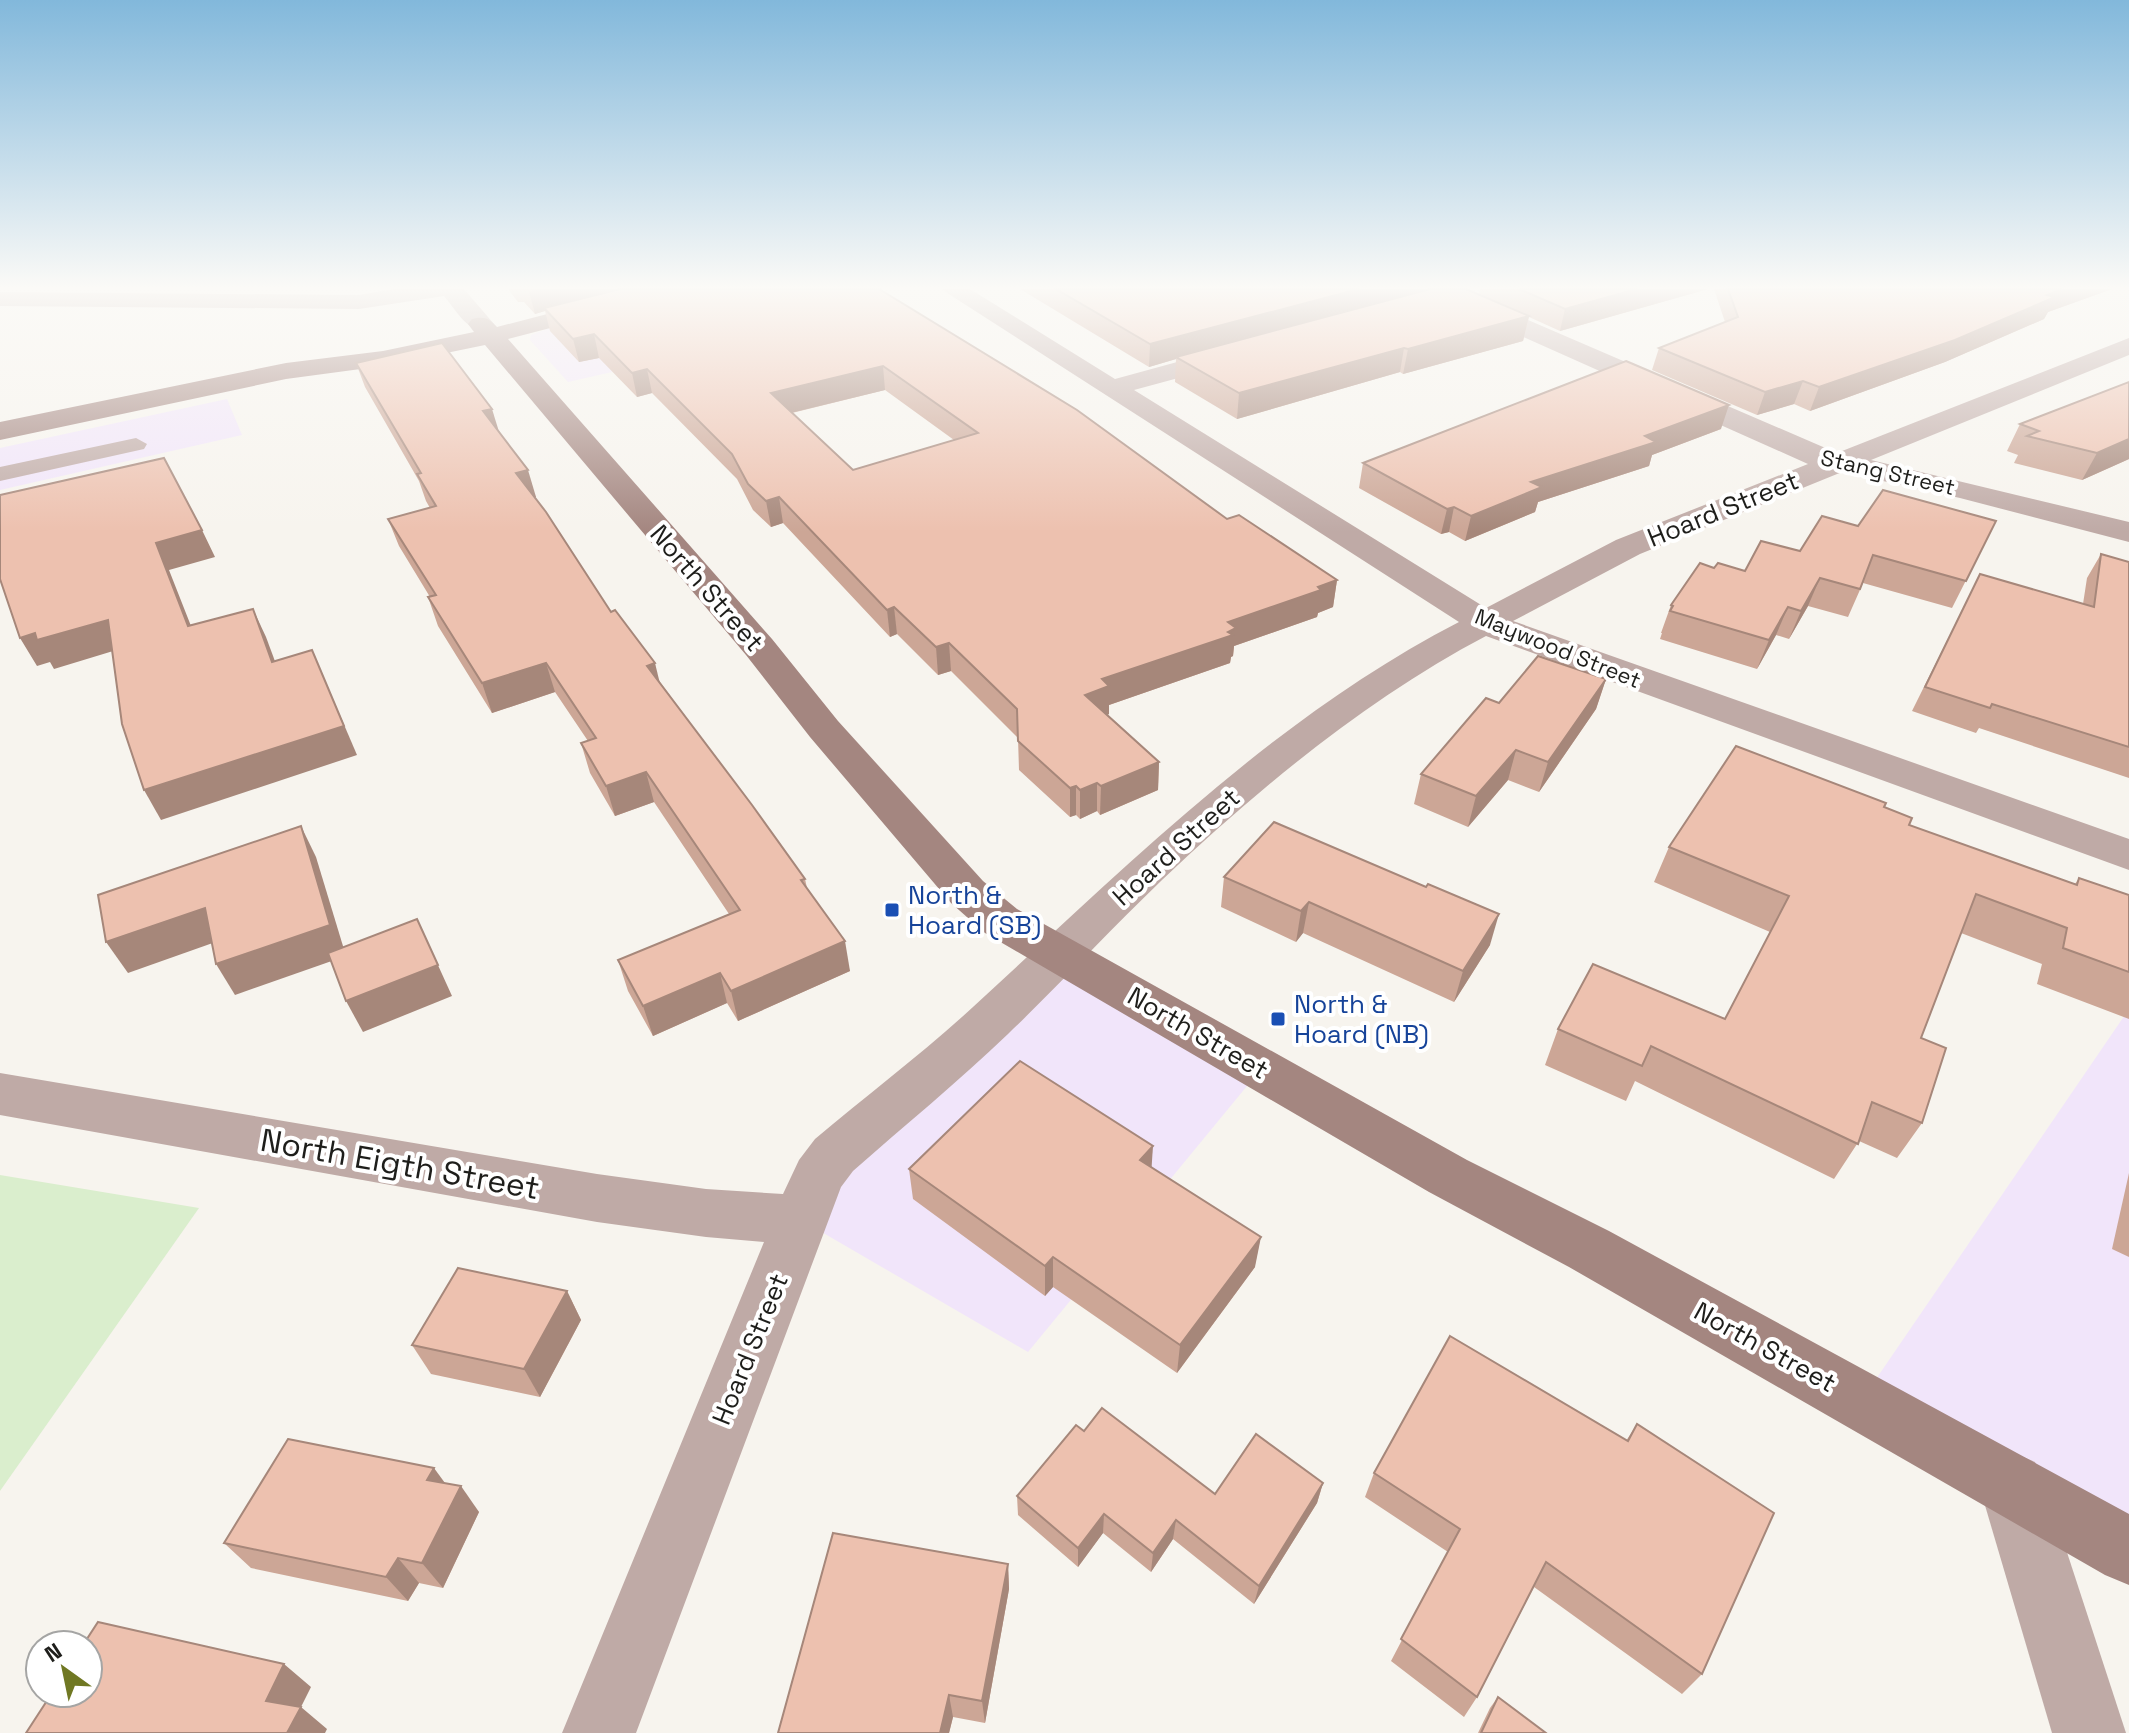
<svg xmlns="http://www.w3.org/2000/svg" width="2129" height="1733" font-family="'Space Grotesk',sans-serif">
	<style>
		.commercial { fill: #f1e5fa }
		.green { fill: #daeecd }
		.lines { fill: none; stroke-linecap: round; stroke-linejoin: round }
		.lane { fill: #bfaaa6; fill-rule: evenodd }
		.street { fill: #bfaaa6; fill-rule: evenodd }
		.secondary { fill: #a48680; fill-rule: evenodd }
		.wall { fill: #cca696; fill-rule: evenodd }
		.shaded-wall { fill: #a6877a }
		.building { fill: #edc1af; stroke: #a6877a; stroke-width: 2; fill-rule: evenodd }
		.transit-dot { fill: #1a4fb4; stroke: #fff; stroke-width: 3 }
		.labels { text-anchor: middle; stroke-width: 8; stroke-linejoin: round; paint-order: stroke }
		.far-street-label { font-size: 22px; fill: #1e1e1b; stroke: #fff }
		.street-label { font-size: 26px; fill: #1e1e1b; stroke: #fff }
		.transit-label { font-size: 26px; fill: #164399; stroke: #fff; text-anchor: start }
		.near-street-label { font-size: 32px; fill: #1e1e1b; stroke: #fff }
	</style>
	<rect width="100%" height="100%" fill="#f7f4ee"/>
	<g class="commercial">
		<path d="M676,302L727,346L568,382L530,340L531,335L547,329Z"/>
		<path d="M227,399L242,435L0,490V448Z"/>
		<path d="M1059,953L1261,1069L1028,1352L801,1220Z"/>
		<path d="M2129,1009V1551L1861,1401Z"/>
	</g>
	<path class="green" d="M0,1175L199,1208L0,1491Z"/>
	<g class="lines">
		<path class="lane" d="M136,438L147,444L144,449L0,481V467Z"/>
		<g class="street">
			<path d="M394,289H464L494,324L490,329C468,335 457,311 444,296L359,309L0,306V292L359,295Z"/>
			<path d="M941,289H970L1115,379L1232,347L1241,349L1245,355L1241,361L1134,390L1486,608L1616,540L1808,464L1427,294L1423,289H1456L1837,453L2129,338V355L1871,460L2129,522V542L1960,498L1842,472L1640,554L1513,621L2129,839V870L1486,636C1368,698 1259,788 1162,880C1110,930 1060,984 1008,1034C958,1082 904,1126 853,1171L841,1187L636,1733H562L764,1242L706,1237L597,1222L0,1115V1073L597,1174L706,1189L783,1194L799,1160L815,1139C867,1095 922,1054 973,1007C1125,868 1273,718 1459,622Z"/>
			<path d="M2012,1452L2035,1462L2045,1485L2126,1733H2052L1979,1485L1989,1462Z"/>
		</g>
		<path class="secondary" d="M643,289H685L681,294L508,339L772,639L838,721L983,881L1017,909L1467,1160L1609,1231L2129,1514V1585L2105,1575L1569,1267L1429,1192L985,933L951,903L810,737L746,655L485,345L383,366L286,379L0,440V422L286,363L383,351L474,332L468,324L472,319C484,316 489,318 497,327Z"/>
	</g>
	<g class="wall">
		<path d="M508,289H879L1227,519L1337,580L1333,607L1318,613L1317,617L1234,646L1233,656L1231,657L1230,663L1109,705V714L1107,715L1159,762L1158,790L1100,815L1097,811L1080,819L1076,815L1070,817L1019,770L1018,738L951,671L938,675L897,634L890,637L783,523L771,527L753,510L737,479L652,393L637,397L599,358L579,362L550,331L545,311L535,314L524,302H518ZM885,390L954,440L853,470L792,413Z"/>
		<path d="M1020,289H1423L1422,291L1479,295L1480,289H1708L1560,331L1529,317L1523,341L1403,374L1400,372L1237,419L1175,382L1176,359L1149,367Z"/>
		<path d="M1714,289H2112L2048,312L2044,319L1945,362L1810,411L1794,404L1757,415L1652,370L1659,348L1725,322Z"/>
		<path d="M356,363L499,431L536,497H535L611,612L660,682L805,879L807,888L850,971L738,1021L727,1003L653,1036L628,991L618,960L729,914L654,802L615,816L590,773L581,743L588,741L555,692L492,713L438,626L428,597H430L399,546L388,519L430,508L426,501L419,481L365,387Z"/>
		<path d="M2020,424L2129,459L2082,480L2014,463L2018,455L2007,451Z"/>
		<path d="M1721,429L1652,455L1649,466L1538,502L1535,512L1465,541L1449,532L1441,534L1359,488L1363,463Z"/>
		<path d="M1996,521L1952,608L1863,583L1848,617L1808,606L1789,639L1776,635L1757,669L1660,639L1662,633H1661L1671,605L1714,568L1745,571L1800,551L1858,526Z"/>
		<path d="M2101,554L2129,562V778L1979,728L1976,733L1912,711L1980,574L2083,604L2087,578Z"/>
		<path d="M1606,679L1596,709L1539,792L1508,780L1468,827L1414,804L1421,774L1499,703Z"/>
		<path d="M1884,807L1909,825L2075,884L2079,878L2129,895V1019L2037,984L2042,964L1961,933L1921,1038L1922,1123L1897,1158L1859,1141L1834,1179L1635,1081L1626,1101L1545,1065L1558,1029L1725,1019L1770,932L1654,882L1669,847Z"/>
		<path d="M1224,877L1490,945L1454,1002L1303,933L1296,942L1221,907Z"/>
		<path d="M1152,1168L1255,1267L1177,1373L1053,1287L1045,1296L913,1199L909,1169Z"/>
		<path d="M2129,1173V1257L2112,1249Z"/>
		<path d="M567,1291L581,1320L540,1397L431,1374L412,1345Z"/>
		<path d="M1637,1424L1702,1674L1682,1694L1534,1587L1477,1697L1464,1717L1391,1661L1448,1552L1365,1497L1374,1473L1626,1441Z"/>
		<path d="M1084,1431L1215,1494L1323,1483L1317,1503L1254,1604L1173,1539L1151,1572L1103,1533L1078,1567L1018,1515L1017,1496Z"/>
		<path d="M445,1483L479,1512L443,1588L419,1583L408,1601L251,1568L224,1543Z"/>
		<path d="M1008,1564L1009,1589L985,1723L953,1717L949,1733H778Z"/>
		<path d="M1498,1697L1546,1733H1478L1490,1708Z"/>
	</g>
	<g class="shaded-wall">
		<path d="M538,289H630L544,308L545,311L535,314L529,292Z"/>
		<path d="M1359,289H1423L1422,293L1176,357V359L1149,367L1150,344Z"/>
		<path d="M1637,289H1708L1560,331L1565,309Z"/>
		<path d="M2062,289H2112L2048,312L2044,319L1945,362L1810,411L1819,387Z"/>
		<path d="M1529,316L1523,341L1403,374L1408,349Z"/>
		<path d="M594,334L599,358L579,362L573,339Z"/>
		<path d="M1404,348L1400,372L1237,419L1239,393Z"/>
		<path d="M883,366L885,390L774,417L771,393Z"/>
		<path d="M647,369L652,393L637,397L632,373Z"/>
		<path d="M1803,381L1794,404L1757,415L1765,392Z"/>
		<path d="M1729,405L1721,429L1652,455L1649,466L1538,502L1535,512L1465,541L1471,516L1531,482L1645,436Z"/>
		<path d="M492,409L500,435L483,411Z"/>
		<path d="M2129,439V459L2082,480L2097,453Z"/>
		<path d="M528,470L536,497L524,500L516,473Z"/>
		<path d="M779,497L783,523L771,527L766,501Z"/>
		<path d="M1454,507L1449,532L1441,534L1447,509Z"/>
		<path d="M202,530L215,557L169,570L202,654L188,626L156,543Z"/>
		<path d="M1820,578L1808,606L1789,639L1801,611Z"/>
		<path d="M1337,580L1333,607L1318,613L1317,617L1234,646L1233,656L1231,657L1230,663L1109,705V714L1085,723V695L1102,679L1228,622Z"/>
		<path d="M894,607L897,634L890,637L887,610Z"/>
		<path d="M1788,607L1776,635L1757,669L1769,640Z"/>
		<path d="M253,609L266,637L286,691L272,662Z"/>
		<path d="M108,620L123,648L54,669L50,662L37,666L20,638L35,633Z"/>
		<path d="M949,643L951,671L938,675L936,647Z"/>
		<path d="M312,650L357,755L161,820L144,790Z"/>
		<path d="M546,663L555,692L492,713L482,683Z"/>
		<path d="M655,663L662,692L647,666Z"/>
		<path d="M1606,679L1596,709L1539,792L1548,762Z"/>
		<path d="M1516,750L1508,780L1468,827L1476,796Z"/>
		<path d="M1159,762L1158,790L1100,815L1101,786Z"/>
		<path d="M646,772L654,802L615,816L606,786Z"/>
		<path d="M1097,783V811L1080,819V790Z"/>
		<path d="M1076,786V815L1070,817V788Z"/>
		<path d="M301,826L316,857L346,956L235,995L216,964Z"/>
		<path d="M1309,902L1303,933L1296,942L1301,911Z"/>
		<path d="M205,908L224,939L128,973L106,942Z"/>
		<path d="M1499,914L1490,945L1454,1002L1463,971Z"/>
		<path d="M417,919L452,996L363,1032L346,1001Z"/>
		<path d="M845,941L850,971L738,1021L731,991Z"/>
		<path d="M720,973L727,1003L653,1036L643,1006Z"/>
		<path d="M1153,1146L1151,1176L1140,1160Z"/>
		<path d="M1261,1237L1255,1267L1177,1373L1180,1345Z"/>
		<path d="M1053,1257V1287L1045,1296V1266Z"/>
		<path d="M567,1291L581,1320L540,1397L524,1369Z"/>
		<path d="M434,1468L453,1494L427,1480Z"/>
		<path d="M1323,1483L1317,1503L1254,1604L1259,1586Z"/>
		<path d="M461,1486L479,1512L443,1588L422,1563Z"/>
		<path d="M1104,1514L1103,1533L1078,1567V1548Z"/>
		<path d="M1176,1520L1173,1539L1151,1572L1153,1553Z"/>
		<path d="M398,1558L419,1583L408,1601L386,1577Z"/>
		<path d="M1008,1564L1009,1589L985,1723L982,1701Z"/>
		<path d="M284,1664L311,1687L301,1707L327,1729L325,1733H287L266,1701Z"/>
		<path d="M949,1695L953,1717L949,1733H940Z"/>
	</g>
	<g class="building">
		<path d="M620,289H879L1077,410L1227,519L1239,515L1337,580L1318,587L1321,590L1228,622L1236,628L1228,632L1233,635L1102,679L1109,686L1085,695L1159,762L1101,786L1097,783L1080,790L1076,786L1070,788L1018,741L1017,709L949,643L936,647L894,607L887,610L779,497L766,501L748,484L732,454L647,369L632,373L594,334L573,339L544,308ZM883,366L978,433L853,470L771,393Z"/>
		<path d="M1056,289H1359L1150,344Z"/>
		<path d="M1430,289H1466L1529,316L1408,349L1404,348L1239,393L1176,357Z"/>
		<path d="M1519,289H1637L1565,309Z"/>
		<path d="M1728,289H2062L2047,295L2055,297L1955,340L1819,387L1803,381L1765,392L1659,348L1738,317Z"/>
		<path d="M442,343L492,409L483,411L528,470L516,473L546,512L611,612L615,610L655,663L647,666L752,805L805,879L801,880L845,941L731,991L720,973L643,1006L618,960L740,910L646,772L606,786L581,743L596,738L546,663L482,683L428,597L436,595L388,519L436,506L417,474L421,473L356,363Z"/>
		<path d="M1626,361L1729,405L1645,436L1656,442L1531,482L1542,487L1471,516L1454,507L1447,509L1363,463Z"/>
		<path d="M2129,382V439L2097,453L2027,436L2039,431L2020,424Z"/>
		<path d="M164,458L202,530L156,543L188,626L253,609L272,662L312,650L344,726L144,790L122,724L108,620L37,640L35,633L20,638L0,579V495Z"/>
		<path d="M1883,490L1996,521L1966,581L1873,555L1860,589L1820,578L1801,611L1788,607L1769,640L1670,611L1673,606L1671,605L1700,563L1714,568L1718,563L1745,571L1761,541L1800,551L1822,516L1858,526Z"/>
		<path d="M2101,554L2129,562V747L1992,704L1990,708L1925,687L1980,574L2094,607Z"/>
		<path d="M1538,656L1606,679L1548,762L1516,750L1476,796L1421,774L1486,698L1499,703Z"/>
		<path d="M1736,746L1886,803L1884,807L1912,818L1909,825L2077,885L2079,878L2129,895V972L2063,948L2067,928L1976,894L1921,1038L1946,1048L1922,1123L1872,1102L1858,1144L1651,1046L1642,1066L1558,1029L1593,964L1725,1019L1789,896L1669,847Z"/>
		<path d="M1274,822L1426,887L1428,884L1499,914L1463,971L1309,902L1301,911L1224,877Z"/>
		<path d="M301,826L330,925L216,964L205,908L106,942L98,895Z"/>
		<path d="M417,919L438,965L346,1001L328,953Z"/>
		<path d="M1020,1061L1153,1146L1140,1160L1261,1237L1180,1345L1053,1257L1045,1266L909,1169Z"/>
		<path d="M458,1268L567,1291L524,1369L412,1345Z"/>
		<path d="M1450,1336L1628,1441L1637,1424L1774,1513L1702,1674L1546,1562L1477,1697L1401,1639L1460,1529L1374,1473Z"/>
		<path d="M1102,1408L1215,1494L1256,1434L1323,1483L1259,1586L1176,1520L1153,1553L1104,1514L1078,1548L1017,1496L1076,1425L1084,1431Z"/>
		<path d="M288,1439L434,1468L427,1480L461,1486L422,1563L398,1558L386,1577L224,1543Z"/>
		<path d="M833,1533L1008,1564L982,1701L949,1695L940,1733H778Z"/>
		<path d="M98,1622L284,1664L266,1701L301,1707L287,1733H26L52,1693H88V1645H83Z"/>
		<path d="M1498,1697L1546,1733H1481Z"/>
	</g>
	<linearGradient id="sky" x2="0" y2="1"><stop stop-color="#82b8db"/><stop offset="0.54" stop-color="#fbfaf7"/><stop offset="1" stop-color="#fbfaf7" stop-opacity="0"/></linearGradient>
	<rect width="2129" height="532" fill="url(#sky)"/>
	<g class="transit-dot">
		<rect x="884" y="902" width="16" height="16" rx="4"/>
		<rect x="1270" y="1011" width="16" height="16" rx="4"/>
	</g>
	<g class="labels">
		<g class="far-street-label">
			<text transform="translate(1888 472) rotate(13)" y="8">Stang Street</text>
			<text transform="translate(1558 648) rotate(22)" y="8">Maywood Street</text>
		</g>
		<g class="street-label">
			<text transform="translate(1723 509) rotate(-22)" y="9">Hoard Street</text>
			<text transform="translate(707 588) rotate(49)" y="9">North Street</text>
			<text transform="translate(1176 847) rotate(-42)" y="9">Hoard Street</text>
			<text transform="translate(1198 1033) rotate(30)" y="9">North Street</text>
			<text transform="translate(1765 1347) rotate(29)" y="9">North Street</text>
			<text transform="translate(750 1349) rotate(-68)" y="9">Hoard Street</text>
		</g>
		<g class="transit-label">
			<text x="908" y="904">North &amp;<tspan x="908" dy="30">Hoard (SB)</tspan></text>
			<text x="1294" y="1013">North &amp;<tspan x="1294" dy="30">Hoard (NB)</tspan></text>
		</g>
		<g class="near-street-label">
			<text transform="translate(400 1164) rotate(10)" y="11">North Eigth Street</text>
		</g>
	</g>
	<g transform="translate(64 1669) rotate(327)"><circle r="38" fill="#ffffff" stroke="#a5a5a4" stroke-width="2"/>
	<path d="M0-6L14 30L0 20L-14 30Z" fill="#707823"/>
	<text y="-12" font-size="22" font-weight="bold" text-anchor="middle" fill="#1e1e1b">N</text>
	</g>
</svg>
